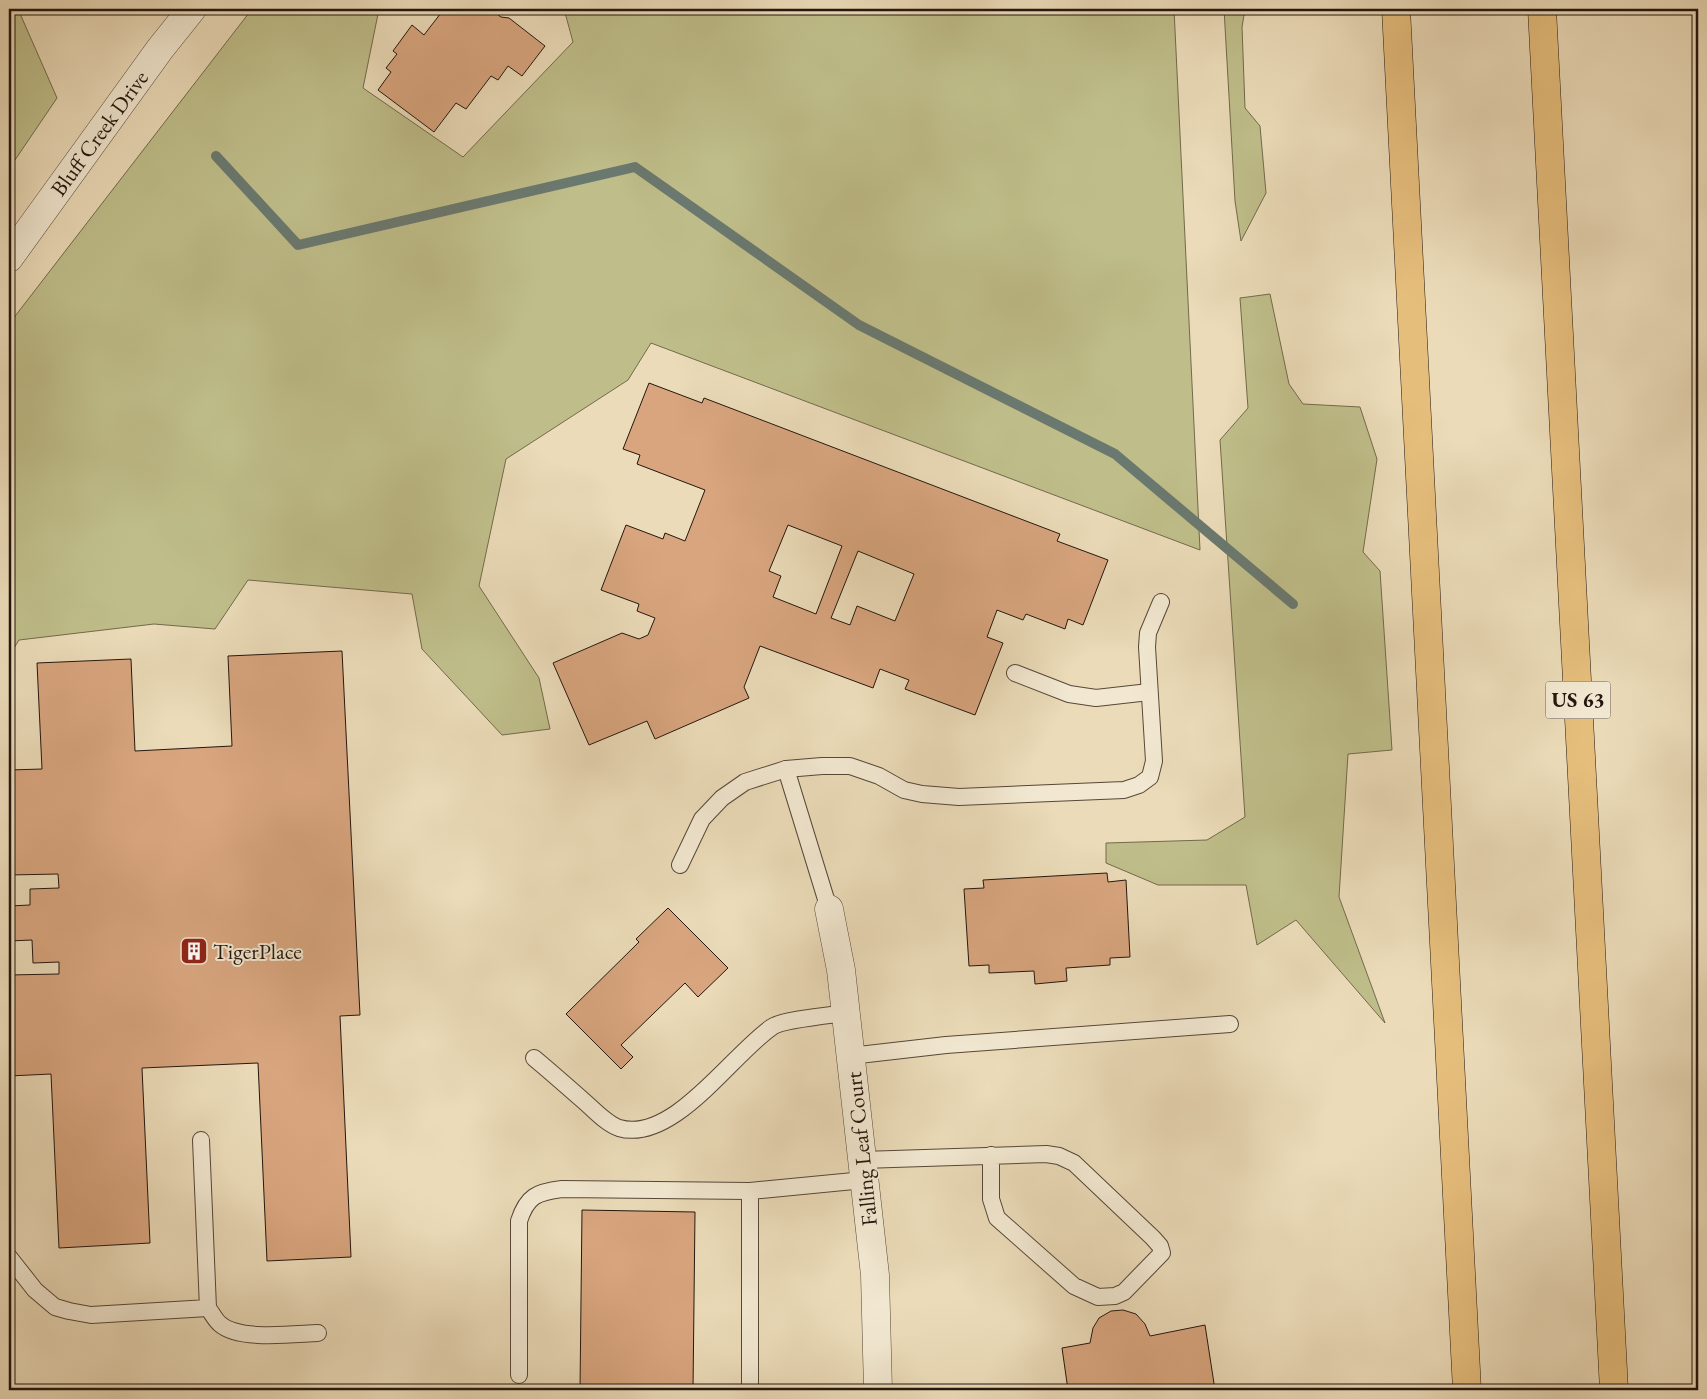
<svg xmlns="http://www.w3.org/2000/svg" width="1707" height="1399" font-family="'EB Garamond',serif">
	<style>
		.green { fill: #bfbe8a; stroke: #726a4c }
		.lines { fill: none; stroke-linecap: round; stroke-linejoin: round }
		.stream { stroke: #6a7970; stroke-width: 10 }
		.building { fill: #d8a57e; stroke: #24160e; fill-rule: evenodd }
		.service-casing { stroke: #564738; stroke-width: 18 }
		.minor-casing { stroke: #564738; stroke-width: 29 }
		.motorway-casing { stroke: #24160e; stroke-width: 29 }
		.service { stroke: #f2e8d1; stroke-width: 16 }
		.minor { stroke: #f2e8d1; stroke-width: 28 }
		.motorway { stroke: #e6be7c; stroke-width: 28 }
		.labels { text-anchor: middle; stroke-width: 4; stroke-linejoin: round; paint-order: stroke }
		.shield { fill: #f2e8d1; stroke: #625548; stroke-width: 1 }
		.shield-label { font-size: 21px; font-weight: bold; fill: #24160e }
		.street-label { font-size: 22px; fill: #24160e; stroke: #f2e8d1 }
		.poi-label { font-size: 22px; fill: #24160e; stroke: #f2e8d1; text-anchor: start }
	</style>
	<rect width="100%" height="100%" fill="#ebdbb8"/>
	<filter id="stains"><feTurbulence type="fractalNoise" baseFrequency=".004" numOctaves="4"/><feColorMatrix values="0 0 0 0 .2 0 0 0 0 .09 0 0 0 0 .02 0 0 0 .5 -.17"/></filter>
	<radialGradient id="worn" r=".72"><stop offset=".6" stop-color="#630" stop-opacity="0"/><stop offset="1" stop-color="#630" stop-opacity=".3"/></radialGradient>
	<g class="green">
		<path d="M9,9H18L57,98L15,160L9,165Z"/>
		<path d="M252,9H379L363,88L463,157L573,42L564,9H1174L1200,550L651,343L628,380L506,459L479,586L539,678L550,729L502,735L422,649L412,594L248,580L215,629L154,624L19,640L9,656V324Z"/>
		<path d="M1224,9H1245L1242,27L1245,108L1260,126L1266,193L1241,241L1235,201Z"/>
		<path d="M1270,294L1289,384L1303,404L1360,407L1377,459L1363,552L1380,571L1392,750L1348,754L1339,897L1385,1023L1296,920L1257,945L1246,885H1158L1106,863V843L1207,840L1245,817L1220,440L1248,408L1240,298Z"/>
	</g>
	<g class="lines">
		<path class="stream" d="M216,156L298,245L635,167L859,325L1115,454L1293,604"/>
	</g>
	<g class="building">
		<path d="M444,9H490L501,17L509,18L545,46L522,76L508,66L498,80L491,76L466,109L456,103L434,132L378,90L391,72L386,68L397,54L393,51L412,25L424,35Z"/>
		<path d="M649,383L702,403L704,398L1060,534L1057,541L1108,560L1083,625L1068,619L1065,629L1026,614L1023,620L997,610L987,637L1003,643L975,715L905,689L909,680L880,669L873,688L760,646L744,687L749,698L655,739L647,721L589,745L553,663L622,633L639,639L648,635L655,618L637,611L639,604L601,590L626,525L663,539L665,533L685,541L705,490L637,464L640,455L623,449ZM788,525L842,546L816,614L773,597L781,576L769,571ZM858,551L914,574L895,621L857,606L850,625L831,618Z"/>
		<path d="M342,651L360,1015L340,1016L351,1257L267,1261L258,1063L142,1068L150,1243L59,1248L51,1074L9,1076V975L59,974V962L33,963L32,940L9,941V906L30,905V889L59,888L58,874L9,875V770L42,769L37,663L131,659L135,751L232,746L228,656Z"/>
		<path d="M1107,873L1108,882L1126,880L1130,957L1110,958V965L1066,968L1067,981L1035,984L1034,971L989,973V965L969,966L964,889L984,888L983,880Z"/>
		<path d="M668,908L728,968L698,997L685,983L621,1045L633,1057L621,1069L566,1014L639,942L636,939Z"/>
		<path d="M582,1210L695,1212L693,1390H580Z"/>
		<path d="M1123,1310L1136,1314L1145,1324L1150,1336L1205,1325L1215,1390H1068L1062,1348L1090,1343L1093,1328L1099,1318L1111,1311Z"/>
	</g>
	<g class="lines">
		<g class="service-casing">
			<g id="service">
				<path d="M1015,673L1069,694L1096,698L1149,692"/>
				<path d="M786,769L822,766H850L879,776L904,790L922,794L959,797L1124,790L1139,785L1150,777L1154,761L1147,647L1148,633L1161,602"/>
				<path d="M680,865L702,819L722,798L745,782L786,769L829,909"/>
				<path d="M850,1056L946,1045L1230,1024"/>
				<path d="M534,1058C552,1073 569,1088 586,1103C595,1111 607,1124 619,1128C673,1144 732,1054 772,1027C781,1020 832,1015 846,1013"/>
				<path d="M862,1160L1046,1154L1059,1156L1074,1163L1153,1238L1160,1246L1162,1253L1124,1292L1115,1296L1098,1297L1074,1286L997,1218L991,1199V1155"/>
				<path d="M9,1257L35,1290L55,1307L69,1311L91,1315L208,1308L201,1140"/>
				<path d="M208,1308C212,1313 215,1320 220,1324C239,1341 293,1334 318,1333"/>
				<path d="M519,1375V1221C527,1196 537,1192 562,1189L750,1191"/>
				<path d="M750,1390V1191L864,1180"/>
			</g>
		</g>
		<g class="minor-casing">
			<g id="minor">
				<path d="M9,258L160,49L192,9"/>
				<path d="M829,909L841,970L875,1275L878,1390"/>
			</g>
		</g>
		<g class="motorway-casing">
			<g id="motorway">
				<path d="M1396,9L1467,1390"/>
				<path d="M1542,9L1614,1390"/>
			</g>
		</g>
		<use href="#service" class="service"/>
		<use href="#minor" class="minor"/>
		<use href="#motorway" class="motorway"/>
	</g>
	<defs>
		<g id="building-square" transform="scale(1.4375)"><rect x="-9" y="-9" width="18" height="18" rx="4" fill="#8f2418" stroke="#f2e8d1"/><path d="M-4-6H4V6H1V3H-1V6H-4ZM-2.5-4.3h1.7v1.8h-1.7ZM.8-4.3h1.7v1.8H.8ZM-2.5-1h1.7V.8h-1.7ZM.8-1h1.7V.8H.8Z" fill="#fff"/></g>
	</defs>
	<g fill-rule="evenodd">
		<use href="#building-square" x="194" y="951"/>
	</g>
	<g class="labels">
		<rect class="shield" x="1545.5" y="681.5" width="65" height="37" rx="4"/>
		<g class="shield-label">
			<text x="1578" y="707">US 63</text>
		</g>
		<g class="street-label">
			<text transform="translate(99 133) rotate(-54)" y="8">Bluff Creek Drive</text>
			<text transform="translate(861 1149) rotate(-96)" y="8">Falling Leaf Court</text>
		</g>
		<g class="poi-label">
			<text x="213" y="959">TigerPlace</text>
		</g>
	</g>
	<rect width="1707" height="1399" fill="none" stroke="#ebdbb8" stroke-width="30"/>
	<rect x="10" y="10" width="1687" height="1379" fill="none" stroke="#24160e" stroke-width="2.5"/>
	<rect x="15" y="15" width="1677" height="1369" fill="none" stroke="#24160e"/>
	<rect width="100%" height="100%" filter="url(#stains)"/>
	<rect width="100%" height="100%" fill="url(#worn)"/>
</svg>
